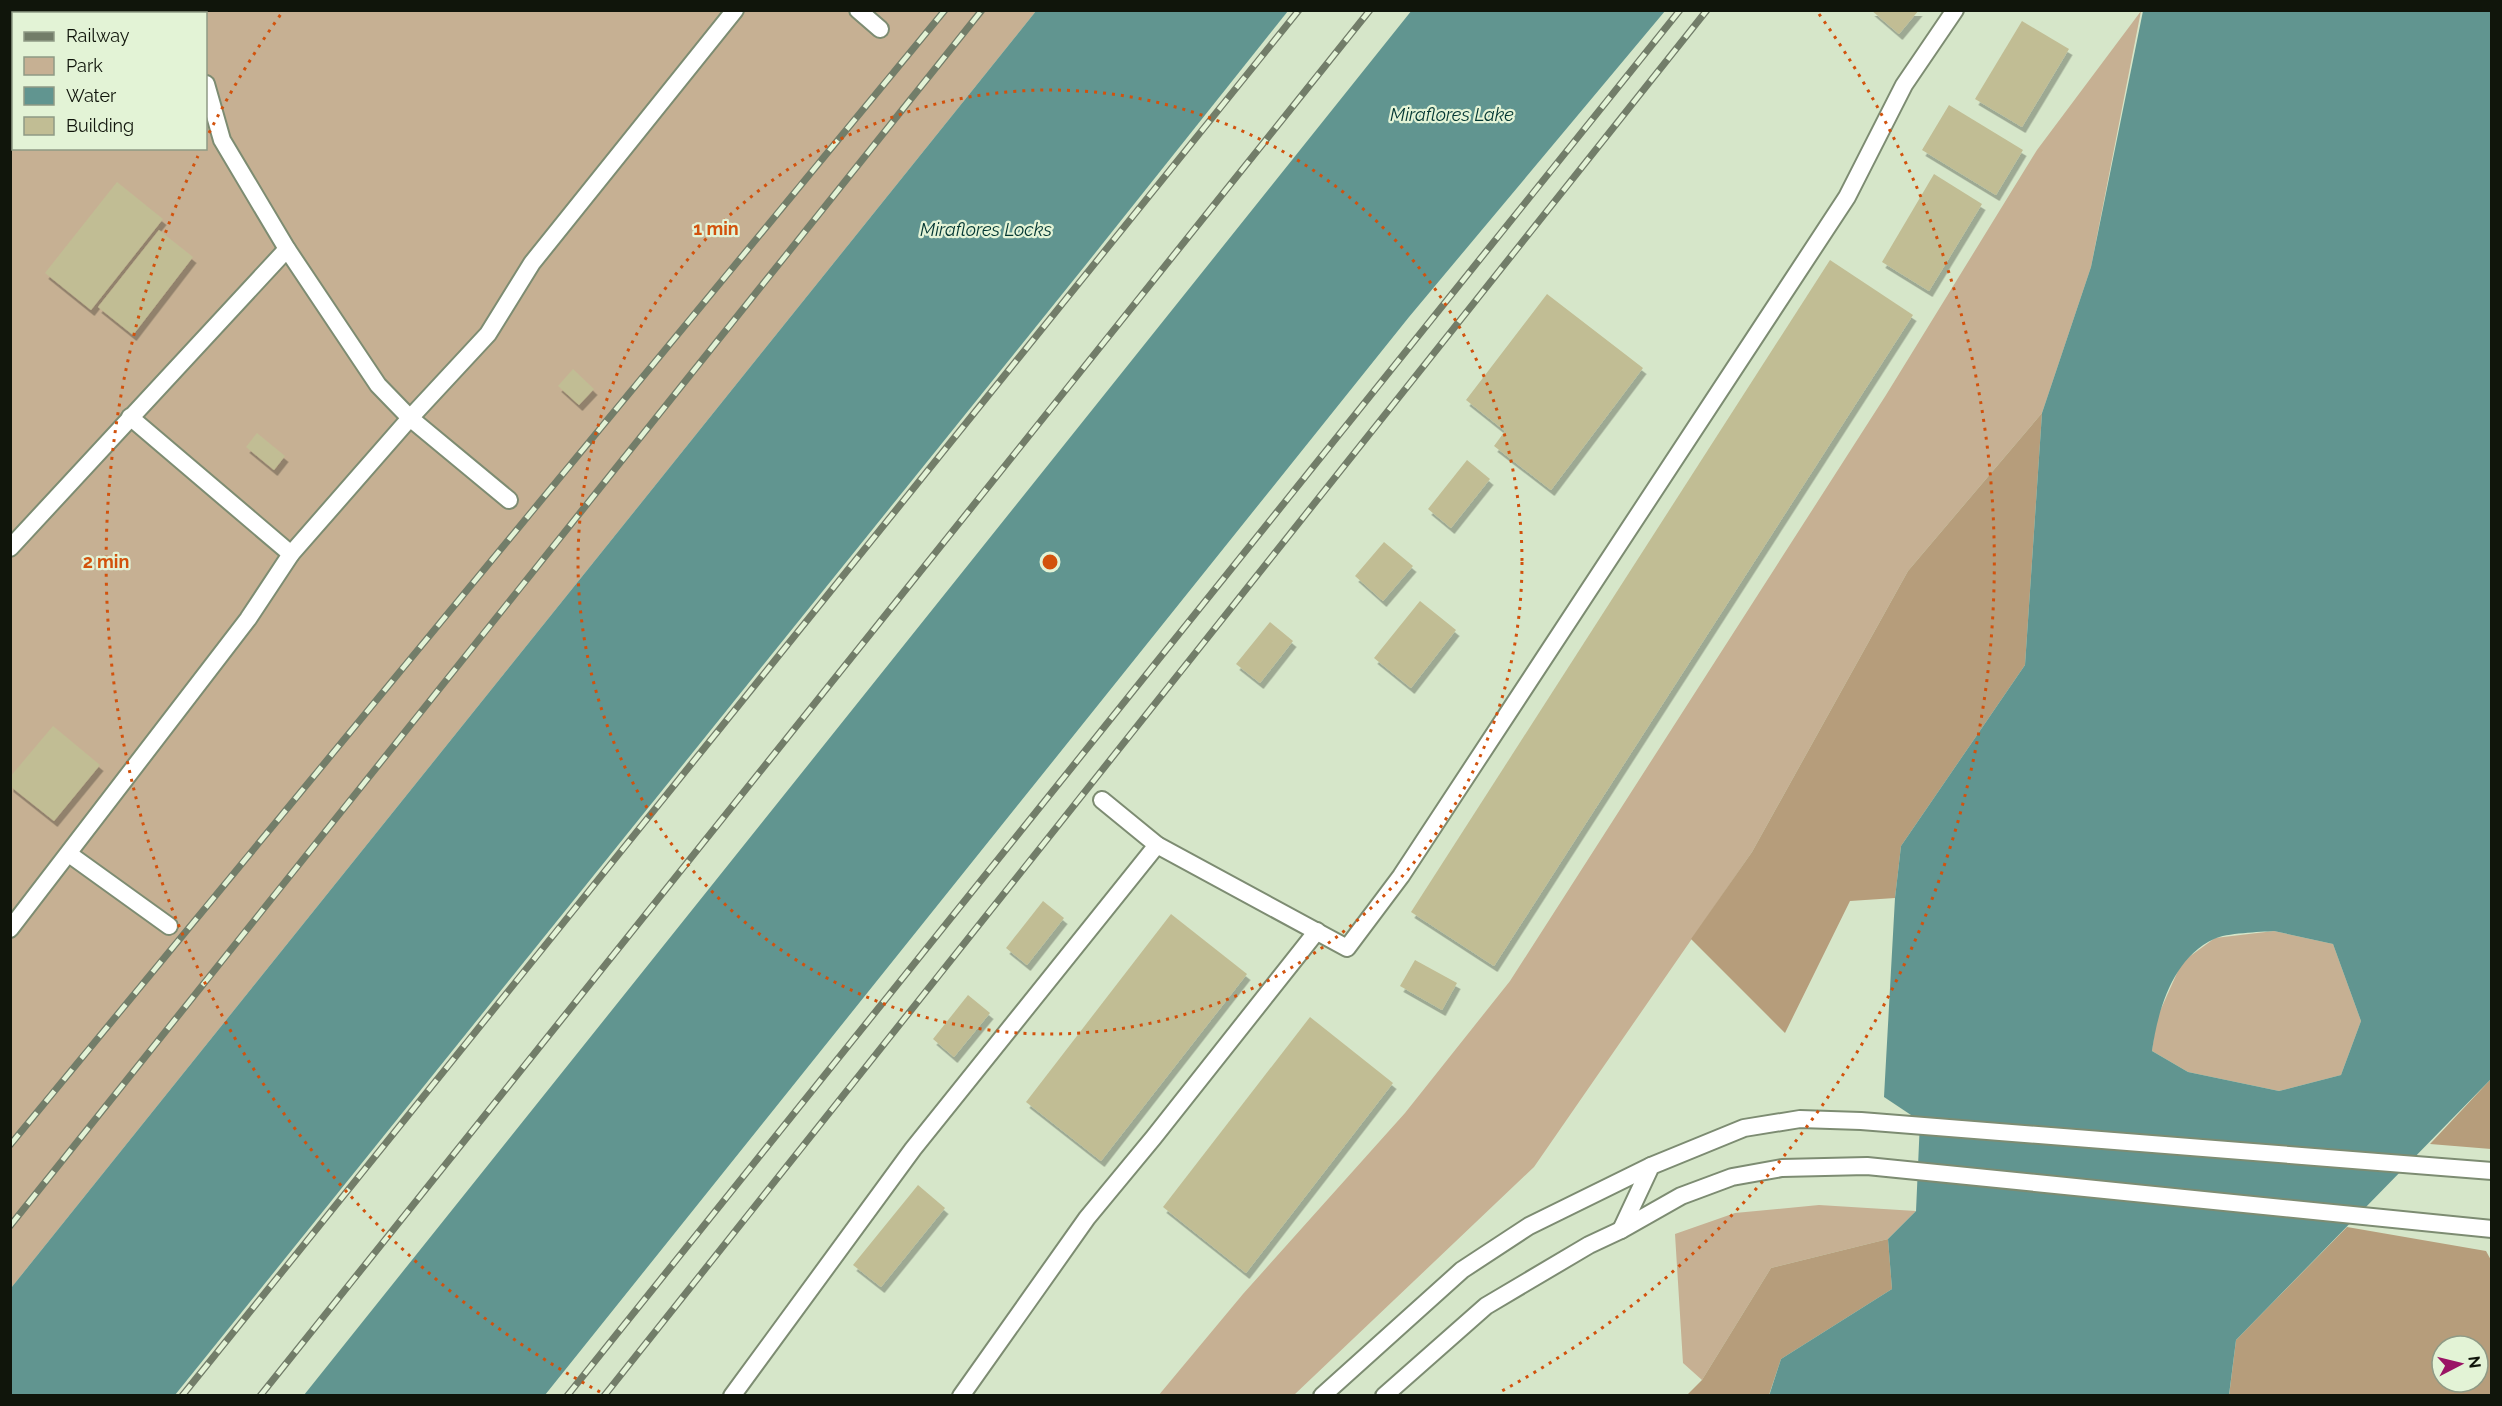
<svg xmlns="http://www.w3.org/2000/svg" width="2502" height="1406" font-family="Raleway,sans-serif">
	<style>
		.green { fill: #c6b093; fill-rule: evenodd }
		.forest { fill: #b69d7b; fill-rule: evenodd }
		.water { fill: #619590; fill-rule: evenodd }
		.building { fill: #c1bd94; filter: url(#shadow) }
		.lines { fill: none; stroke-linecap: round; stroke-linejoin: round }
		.lane-casing { stroke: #7d8c72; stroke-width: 20 }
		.lane { stroke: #fff; stroke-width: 16 }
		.rail-casing { stroke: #727d69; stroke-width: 7 }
		.rail { stroke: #e3f3d6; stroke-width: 4.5; stroke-dasharray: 14; stroke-linecap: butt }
		.ring { fill: none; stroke: #d2520c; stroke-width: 3; stroke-dasharray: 3 6 }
		.labels { text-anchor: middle; stroke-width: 4.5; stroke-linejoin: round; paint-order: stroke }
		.water-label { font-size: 18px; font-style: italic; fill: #003531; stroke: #e3f3d6 }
		.centre { fill: #d2520c; stroke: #e3f3d6; stroke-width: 3 }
		.ring-label { font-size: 18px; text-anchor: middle; font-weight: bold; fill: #d2520c; stroke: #e3f3d6; stroke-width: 4.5; stroke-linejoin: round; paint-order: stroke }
	</style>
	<defs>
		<filter id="shadow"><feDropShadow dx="3.5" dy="6" stdDeviation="0" flood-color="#0004"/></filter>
	</defs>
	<rect width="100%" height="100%" fill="#d6e6c9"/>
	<g class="green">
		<path d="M10,11H1036L11,1288H10ZM14,14H206V148H14Z"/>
		<path d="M2141,11L2091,267L2042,413L1908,571L1752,852L1534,1167L1294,1395L1158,1396L1243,1294L1405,1113L1510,981L1886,395L2037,150Z"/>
		<path d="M2274,931L2333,944L2361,1021L2341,1075L2279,1091L2188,1072L2152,1051L2156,1020L2182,962L2215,938Z"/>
		<path d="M1819,1205L1916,1211L1888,1239L1771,1268L1702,1380L1683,1363L1675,1234L1735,1213Z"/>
	</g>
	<g class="forest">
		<path d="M2042,413L2025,665L1901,846L1895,898L1850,901L1785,1033L1691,939L1752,852L1908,571Z"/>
		<path d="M2491,1079V1149L2430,1144Z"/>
		<path d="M2347,1227L2486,1251L2492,1262L2491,1395L2229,1396L2236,1340ZM2442,1346H2478V1382H2442Z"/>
		<path d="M1888,1239L1892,1289L1781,1359L1769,1395L1686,1396L1702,1380L1771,1268Z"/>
	</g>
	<g class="water">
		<path d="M1412,10L1665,11L1409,317L545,1395H304Z"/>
		<path d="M1036,11H1288L1084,267L175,1395H11V1288Z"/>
		<path d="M2143,11H2491V1079L2236,1340L2229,1395L1769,1396L1781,1359L1892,1289L1888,1239L1916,1211L1920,1121L1884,1097L1895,898L1901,846L2025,665L2042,413L2091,267ZM2274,931L2333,944L2361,1021L2341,1075L2279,1091L2188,1072L2152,1051C2158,1009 2173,958 2214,939C2226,933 2260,932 2274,931Z"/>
	</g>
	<g class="building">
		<path d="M1871,10H1919L1899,34Z"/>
		<path d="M2022,21L2069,49L2022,127L1975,99Z"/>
		<path d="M1949,105L2023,150L1996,195L1922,150Z"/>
		<path d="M1934,174L1982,204L1929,291L1882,262Z"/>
		<path d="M117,182L163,219L91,310L45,273Z"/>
		<path d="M159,230L193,257L133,335L98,307Z"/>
		<path d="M1830,260L1913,315L1494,966L1411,912Z"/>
		<path d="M1547,294L1643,368L1551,490L1494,446L1505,431L1466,400Z"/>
		<path d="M573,369L594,389L579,405L558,386Z"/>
		<path d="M257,433L285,456L274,470L246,447Z"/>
		<path d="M1467,460L1490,479L1451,528L1428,509Z"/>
		<path d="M1384,542L1413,566L1383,601L1355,576Z"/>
		<path d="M1420,601L1456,630L1411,688L1374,658Z"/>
		<path d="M1270,622L1293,641L1260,683L1236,664Z"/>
		<path d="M53,726L100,765L54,821L10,786V777Z"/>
		<path d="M1043,901L1064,918L1027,965L1006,948Z"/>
		<path d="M1171,914L1247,974L1101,1161L1026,1102Z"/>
		<path d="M1415,960L1457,983L1442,1010L1400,986Z"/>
		<path d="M968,995L990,1013L954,1057L933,1039Z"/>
		<path d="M1310,1017L1393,1083L1246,1273L1163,1207Z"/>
		<path d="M918,1185L945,1208L881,1287L853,1265Z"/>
	</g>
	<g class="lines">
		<g class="lane-casing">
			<g id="lane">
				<path d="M184,10L185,14"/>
				<path d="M858,10L880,29"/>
				<path d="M206,84L222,140L287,249L378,385L410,418L509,500"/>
				<path d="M130,417L291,554"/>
				<path d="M10,548L287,249"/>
				<path d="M1102,800L1157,845L1347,948L1401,876L1847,197L1904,85L1955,10"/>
				<path d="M69,854L169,926"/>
				<path d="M10,929L248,619L291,554L410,418L488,334L532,263L735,10"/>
				<path d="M1621,1230L1651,1166L1744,1128L1800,1119L1861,1121L2492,1171"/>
				<path d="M732,1396L913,1149L1157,845"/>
				<path d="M961,1396L1087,1218L1154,1137L1317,931"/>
				<path d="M1322,1396L1462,1270L1529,1226L1651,1166"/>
				<path d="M1384,1396L1486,1306L1589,1245L1621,1230L1681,1196L1732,1177L1782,1168L1867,1166L2492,1229"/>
			</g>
		</g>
		<use href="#lane" class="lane"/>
		<g class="rail-casing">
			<g id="rail">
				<path d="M10,1145L945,10"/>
				<path d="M10,1226L982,10"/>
				<path d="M182,1396L1299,10"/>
				<path d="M260,1396L1370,10"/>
				<path d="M567,1396L1680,10"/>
				<path d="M604,1396L1707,10"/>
			</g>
		</g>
		<use href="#rail" class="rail"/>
	</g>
	<g class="ring">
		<circle cx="1050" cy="562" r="472"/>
		<path d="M600 1392A944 944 0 0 1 198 156M209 133A944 944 0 0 1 281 14M1819 14A944 944 0 0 1 1500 1392"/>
	</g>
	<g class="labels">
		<g class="water-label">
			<text x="1452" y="121">Miraflores Lake</text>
			<text x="986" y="236">Miraflores Locks</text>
		</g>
	</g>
	<circle cx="1050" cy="562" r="9" class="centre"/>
	<g class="ring-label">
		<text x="716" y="235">1 min</text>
		<text x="106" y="568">2 min</text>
	</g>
	<rect width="2502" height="1406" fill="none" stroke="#10150b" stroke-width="24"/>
	<rect x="12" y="12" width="195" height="138" fill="#e3f3d6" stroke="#8f9a85" stroke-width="1.5"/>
	<rect x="24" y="32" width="30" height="9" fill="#727d69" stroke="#8f9a85" stroke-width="1.5"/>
	<text x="66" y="42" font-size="18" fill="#10150b">Railway</text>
	<rect x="24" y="57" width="30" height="18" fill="#c6b093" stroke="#8f9a85" stroke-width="1.5"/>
	<text x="66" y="72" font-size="18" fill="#10150b">Park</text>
	<rect x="24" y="87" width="30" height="18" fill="#619590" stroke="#8f9a85" stroke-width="1.5"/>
	<text x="66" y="102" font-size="18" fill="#10150b">Water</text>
	<rect x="24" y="117" width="30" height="18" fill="#c1bd94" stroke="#8f9a85" stroke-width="1.5"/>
	<text x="66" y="132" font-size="18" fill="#10150b">Building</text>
	<g transform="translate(2460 1364) rotate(83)"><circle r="28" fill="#e3f3d6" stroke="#8f9a85" stroke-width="1.5"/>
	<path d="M0-4.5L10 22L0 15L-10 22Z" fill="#9a1365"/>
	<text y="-9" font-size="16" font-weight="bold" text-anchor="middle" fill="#10150b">N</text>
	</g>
</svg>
